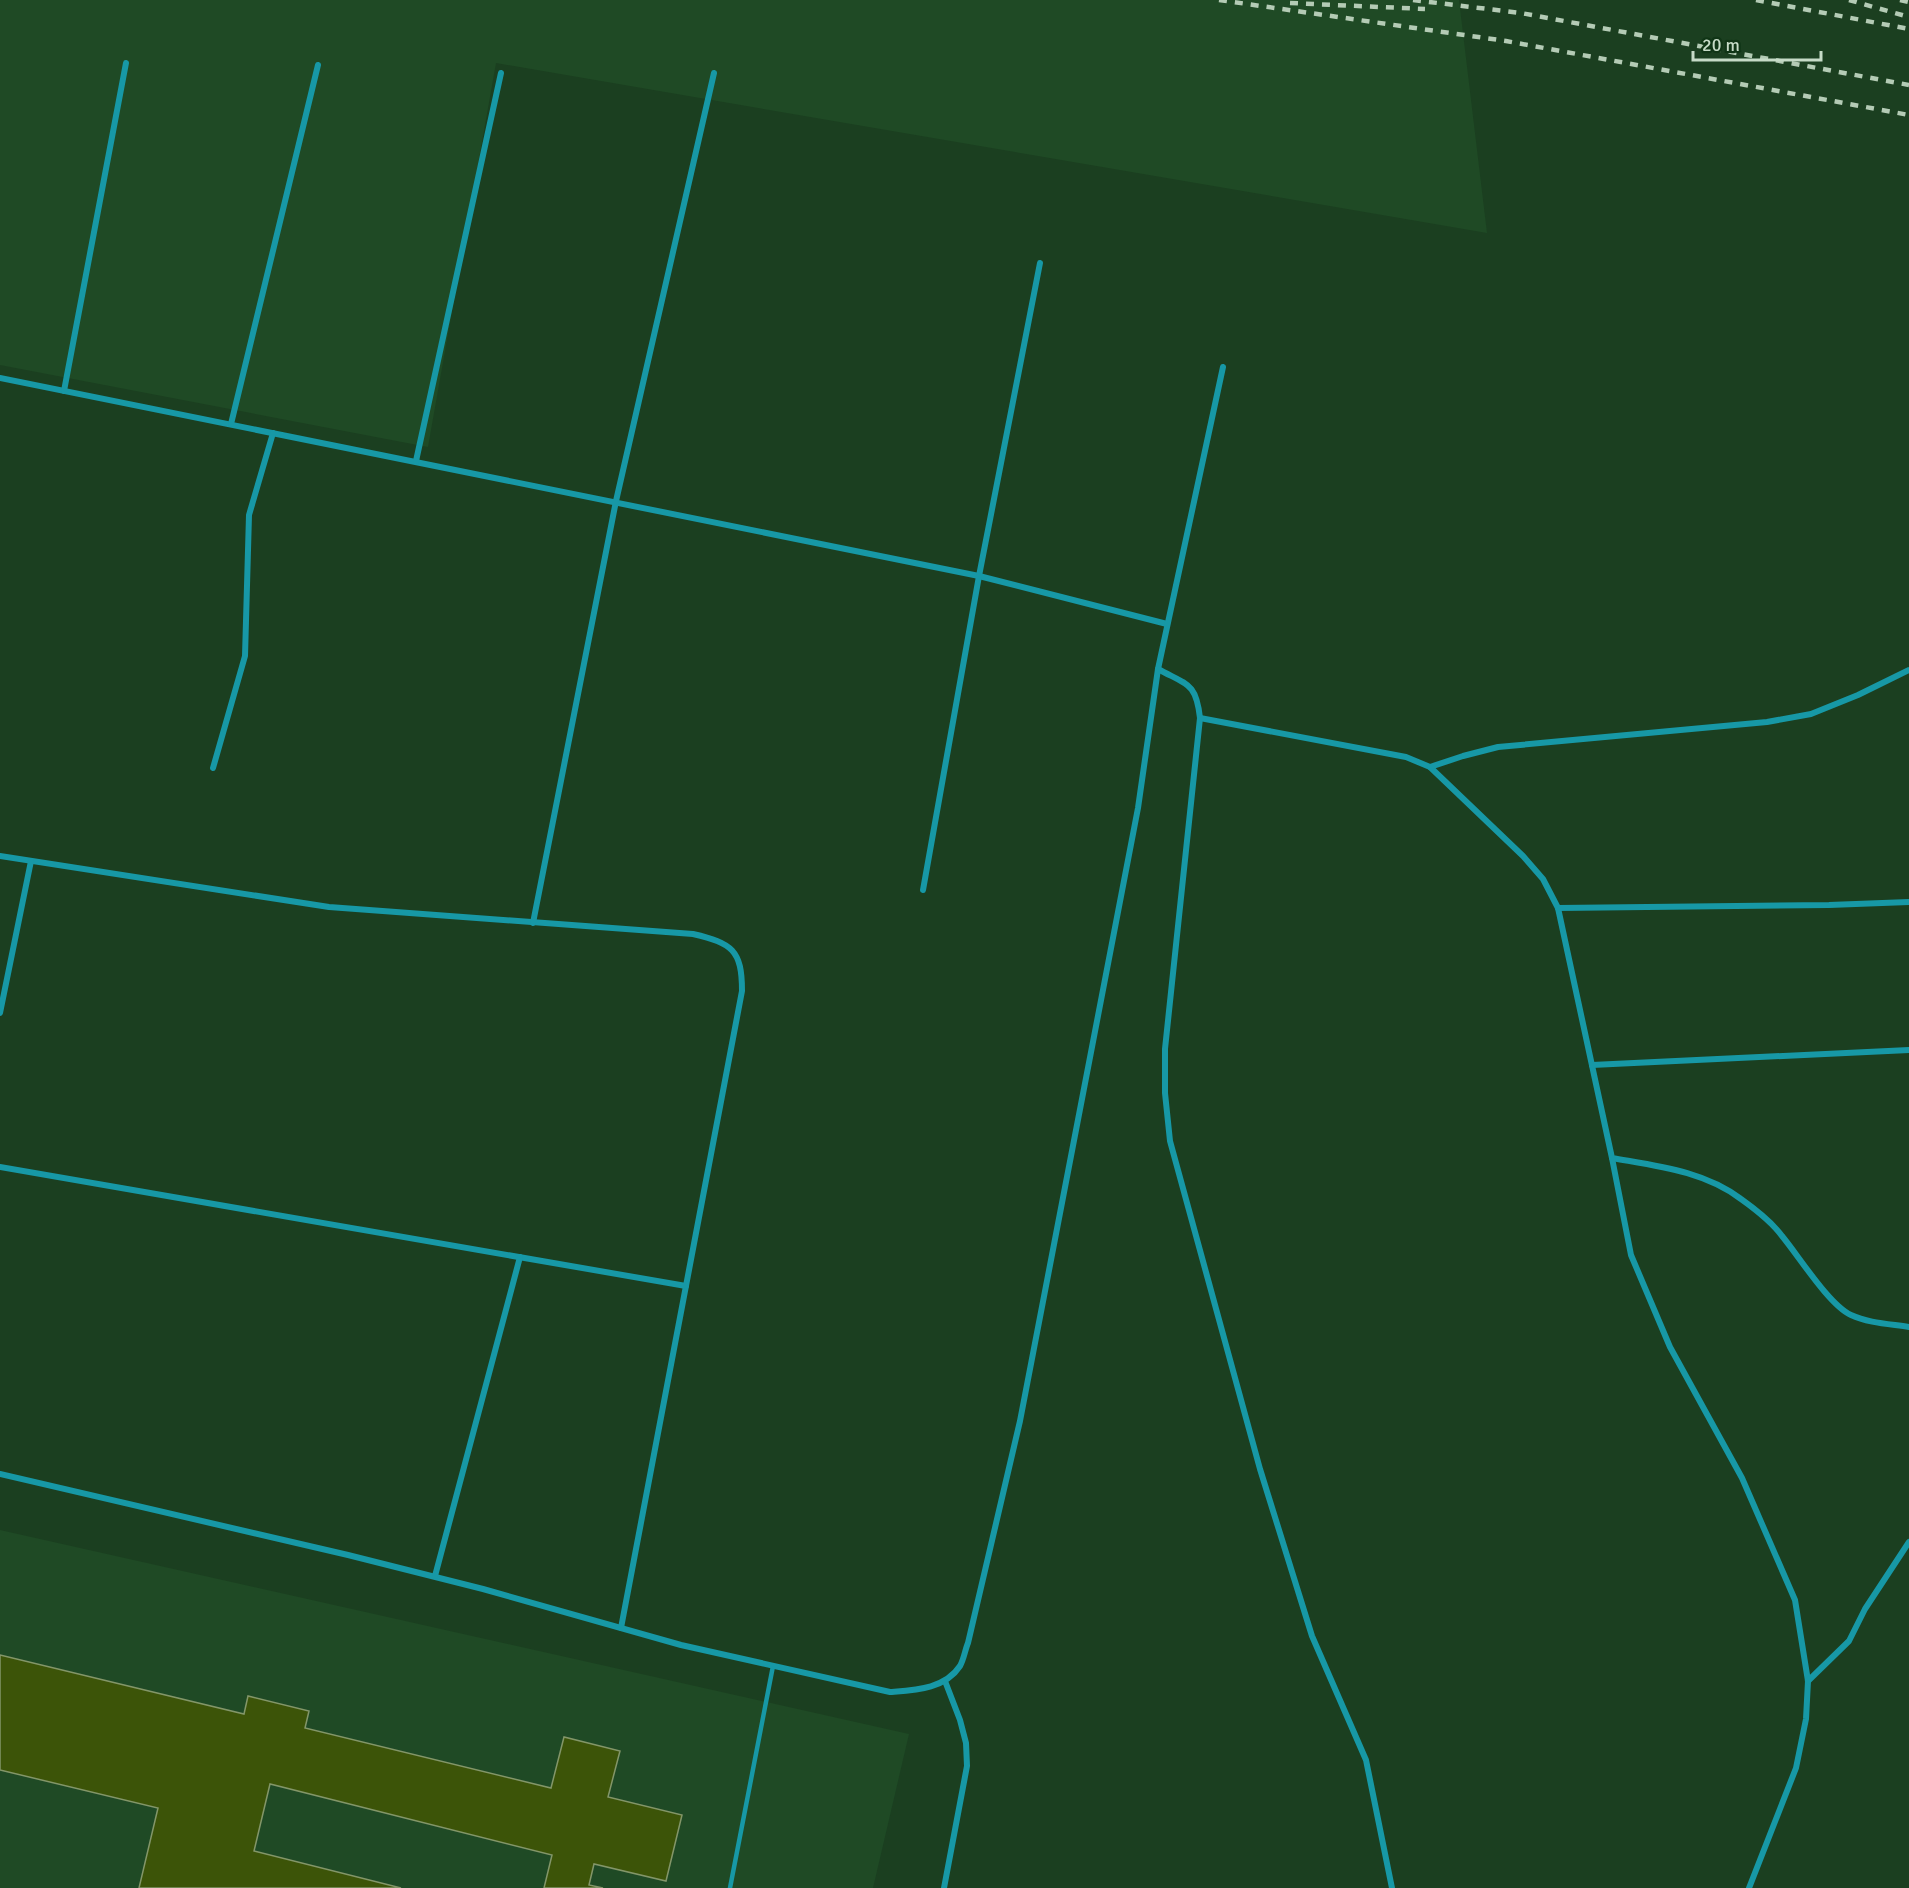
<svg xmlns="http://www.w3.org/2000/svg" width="1909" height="1888" font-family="Signika,sans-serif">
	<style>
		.built { fill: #1f4a25 }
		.building { fill: #3c5408; stroke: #839669; stroke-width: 1.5 }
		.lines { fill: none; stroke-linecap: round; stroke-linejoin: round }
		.lane { stroke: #1798a6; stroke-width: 4.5 }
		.street { stroke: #1798a6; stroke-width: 6 }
		.rail { stroke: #b4cbb5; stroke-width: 4.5; stroke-dasharray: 8 8; stroke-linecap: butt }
	</style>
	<rect width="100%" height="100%" fill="#1b3f20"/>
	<g class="built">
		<path d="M0,0H1459L1487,233L496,63L428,447L0,365Z"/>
		<path d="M0,1530L909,1734L873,1888H0Z"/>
	</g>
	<path class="building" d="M0,1655L244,1714L248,1696L309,1711L305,1728L551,1788L564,1737L620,1751L608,1797L682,1815L666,1881L594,1864L589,1885L603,1888H544L552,1855L270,1784L254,1851L401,1888H139L158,1808L0,1770Z"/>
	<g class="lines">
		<path class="lane" d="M730,1888L773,1666"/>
		<g class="street">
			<path d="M0,378L979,576L1167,624"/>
			<path d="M64,391L126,63"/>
			<path d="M231,424L318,65"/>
			<path d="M416,461L501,73"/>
			<path d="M1158,669C1187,685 1196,682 1200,718L1165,1049V1093L1170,1141L1260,1469L1312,1636L1366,1760L1392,1888"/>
			<path d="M1200,718L1406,757L1430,767L1523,856L1543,879L1558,908L1612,1158C1657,1166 1704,1171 1741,1199C1755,1209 1772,1222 1782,1236C1798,1255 1829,1305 1851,1315C1868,1323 1890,1324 1909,1327"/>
			<path d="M1430,767L1463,756L1498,747L1767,722L1811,714L1858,695L1909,670"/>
			<path d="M213,768L245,656L249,515L273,433"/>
			<path d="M0,856L329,907L693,934C732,943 742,950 742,991L621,1628"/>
			<path d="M923,890L979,576L1040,263"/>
			<path d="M1558,908L1829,905L1909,902"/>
			<path d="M533,923L616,501L714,73"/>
			<path d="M0,1013L31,861"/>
			<path d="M1592,1065L1909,1050"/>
			<path d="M1612,1158L1631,1255L1670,1347L1742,1478L1795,1600L1808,1681L1806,1719L1796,1768L1749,1888"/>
			<path d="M0,1167L686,1286"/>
			<path d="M0,1474L348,1555L483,1589L681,1645L890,1692C915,1690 945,1689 960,1666C964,1659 965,1650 968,1643L1020,1421L1138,808L1158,669L1223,367"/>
			<path d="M435,1576L520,1257"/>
			<path d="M1808,1681L1849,1641L1865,1609L1909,1542"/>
			<path d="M944,1888L967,1766L966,1743L960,1720L945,1681"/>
		</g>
		<g class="rail">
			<path d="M1219,0L1506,41L1909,115"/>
			<path d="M1413,0L1521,13L1909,85"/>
			<path d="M1756,0L1909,29"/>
			<path d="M1849,0L1909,17"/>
			<path d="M1900,0L1909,2"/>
			<path d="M1290,3L1425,9"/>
		</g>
	</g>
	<path d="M1693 51v9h128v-9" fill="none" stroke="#c6dbc7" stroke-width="3"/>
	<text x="1702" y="51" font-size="18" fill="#c6dbc7" stroke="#103516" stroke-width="4.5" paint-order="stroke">20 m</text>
</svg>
